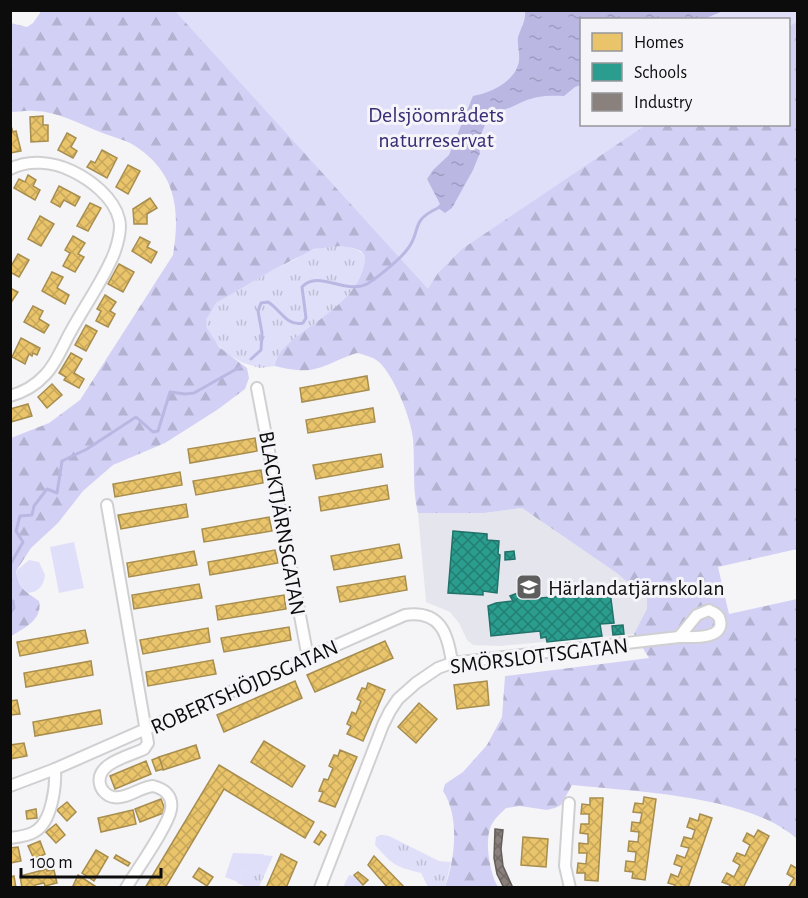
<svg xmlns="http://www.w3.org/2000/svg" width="808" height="898" font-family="'Alegreya Sans',sans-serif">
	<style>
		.built { fill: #e5e5ed }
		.grass { fill: url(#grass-tufts) }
		.forest { fill: url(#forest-firs) }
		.park { fill: #e0dff9 }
		.water { fill: url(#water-ripples) }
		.homes { fill: url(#homes-cross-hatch); stroke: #a78d4e; stroke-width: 1.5 }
		.schools { fill: url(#schools-cross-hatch); stroke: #217268; stroke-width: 1.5 }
		.industry { fill: url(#industry-cross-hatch); stroke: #645e5b; stroke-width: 1.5 }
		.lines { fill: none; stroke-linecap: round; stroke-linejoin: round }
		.stream { stroke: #bab7e3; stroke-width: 3 }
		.minor-casing { stroke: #d0d0d2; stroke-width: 14 }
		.minor { stroke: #fefefe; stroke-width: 10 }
		.labels { text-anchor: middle; stroke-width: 6; stroke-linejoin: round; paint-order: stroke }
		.park-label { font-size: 22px; fill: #392d75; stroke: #f4f4f9 }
		.street-label { font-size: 22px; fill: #0c0c0d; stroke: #f4f4f9 }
		.poi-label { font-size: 22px; fill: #0c0c0d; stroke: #f4f4f9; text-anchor: start }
	</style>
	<defs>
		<pattern id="grass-tufts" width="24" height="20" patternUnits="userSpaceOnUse" patternTransform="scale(1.5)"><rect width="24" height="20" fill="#e0dff9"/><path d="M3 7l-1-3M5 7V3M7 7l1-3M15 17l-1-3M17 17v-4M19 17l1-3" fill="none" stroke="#bfbed4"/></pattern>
		<pattern id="forest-firs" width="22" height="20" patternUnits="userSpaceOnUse" patternTransform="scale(1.5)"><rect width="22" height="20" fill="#d2d1f5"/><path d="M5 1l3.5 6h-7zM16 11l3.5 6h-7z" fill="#b3b2d1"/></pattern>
		<pattern id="water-ripples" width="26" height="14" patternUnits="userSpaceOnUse" patternTransform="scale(1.5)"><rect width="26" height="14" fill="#bab7e3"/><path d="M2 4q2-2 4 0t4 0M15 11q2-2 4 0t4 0" fill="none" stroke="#9f9cc2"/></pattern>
		<pattern id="homes-cross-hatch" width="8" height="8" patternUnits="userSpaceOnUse" patternTransform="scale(1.5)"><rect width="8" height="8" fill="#e9c46a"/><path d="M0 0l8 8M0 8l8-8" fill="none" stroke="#c7a75b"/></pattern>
		<pattern id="schools-cross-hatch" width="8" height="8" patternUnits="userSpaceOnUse" patternTransform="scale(1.5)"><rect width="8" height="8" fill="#2a9d8f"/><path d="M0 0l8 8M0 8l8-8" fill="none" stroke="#227e73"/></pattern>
		<pattern id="industry-cross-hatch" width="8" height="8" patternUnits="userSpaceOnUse" patternTransform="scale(1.5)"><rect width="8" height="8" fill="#8a817c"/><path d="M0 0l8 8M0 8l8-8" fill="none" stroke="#6f6864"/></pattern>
	</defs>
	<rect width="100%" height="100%" fill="#f5f5f8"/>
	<path class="built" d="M522,508L618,574L647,599L648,609L634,634L500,646L473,645L467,640L459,623L450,612L426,602L418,513H484Z"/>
	<g class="grass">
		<path d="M340,246C350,247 358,248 365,256C364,311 279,332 275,366L260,368L243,363L226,353L213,340L207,328L206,320L211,310L216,303L228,295L273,270L296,259L305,252L323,247Z"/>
		<path d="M380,835L389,836L439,861L451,862L445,887H428L421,873C394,866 394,866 375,845L376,837Z"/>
		<path d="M251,854L273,856L259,887H247L237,883L243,870L253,874Z"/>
		<path d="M349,875L354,876L365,887H343Z"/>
	</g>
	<path class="forest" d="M42,10L337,11L582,124H788V20L762,10L797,11V549L718,567L729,614L797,599V839C748,795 637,792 572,785L561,805L555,808L547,810L520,806L506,808C501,813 494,819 491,826C484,841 490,874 498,887H445C455,859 460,817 443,791L445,784L463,772L487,745L502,717L505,676L649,658L634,634L647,609V599L618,574L522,508L484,513H418C412,488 415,464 413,439C411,418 394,376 379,362C373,357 365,355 357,353C321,365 317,377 275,366C278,332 364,311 365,256L361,251L353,248L340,246L314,249L273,270L216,303L206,320L207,328L219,347L247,368L249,378L245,389L217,410L165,443L113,465L83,491L58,523L31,548L16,571C19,589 25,591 39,601C43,619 25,628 11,636V438L49,423L80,400L173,255C180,212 177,175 138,148C128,140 112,137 100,132C79,124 57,111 34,111C26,110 18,112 11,112V23L27,27L33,23Z"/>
	<g class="park">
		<path d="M797,10L798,21L789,27L788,20H582V124L646,125L462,249L438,273L428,289L175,11Z"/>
		<path d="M74,542L84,588L59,593L50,547Z"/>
		<path d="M29,560L39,562L45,575C44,585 39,592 28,593C20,587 18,581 16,571Z"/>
		<path d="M233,853L264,854L253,875L243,870L238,882L225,877Z"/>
	</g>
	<path class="water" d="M525,11H723L704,19L582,20L581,85L575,87L564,96C550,95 533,96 520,103C513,106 509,109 501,110L485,125L478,141L480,153L473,170L452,208L445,213L437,207L440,204L427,179L433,170L449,155L473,96C491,93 516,81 519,61C520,53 517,46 518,37C521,28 526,21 525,11Z"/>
	<g class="homes">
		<path d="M43,116V125H48V141L31,142L30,117Z"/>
		<path d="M10,123L13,132L16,131L21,151L10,153Z"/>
		<path d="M67,133L76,138L71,147L77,151L73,158L58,150Z"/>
		<path d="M102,150L117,158L107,178L87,167L91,161L95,163Z"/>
		<path d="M128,165L140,171L128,194L116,187Z"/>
		<path d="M28,175L36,180L33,186L40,190L35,200L14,188L19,179L25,182Z"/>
		<path d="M59,186L80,197L75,206L64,200L60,207L51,202Z"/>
		<path d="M150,198L157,208L147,214V224H134L133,209Z"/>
		<path d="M90,203L101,208L88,231L77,226Z"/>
		<path d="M40,216L54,224L41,246L28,239Z"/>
		<path d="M73,236L85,243L78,254L84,257L75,272L63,266L70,253L65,250Z"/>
		<path d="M140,237L150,242L147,247L157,252L151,263L132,251Z"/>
		<path d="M18,254L29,260L19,277L10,272V268Z"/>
		<path d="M119,264L134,272L123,292L108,284Z"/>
		<path d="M52,272L63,277L57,288L69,295L65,304L42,291Z"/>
		<path d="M10,288L18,292L10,304Z"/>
		<path d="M105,295L116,302L110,311L115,314L108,327L96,321L101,311L97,309Z"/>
		<path d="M33,306L43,311L39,319L49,325L44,333L24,322Z"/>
		<path d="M86,325L97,331L86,351L75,345Z"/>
		<path d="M21,338L40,348L37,355L33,353L32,356L29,354L25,364L12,357Z"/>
		<path d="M71,353L82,359L74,373L84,379L79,388L64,380L66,377L59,373Z"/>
		<path d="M367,376L369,390L302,402L300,388Z"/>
		<path d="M52,384L62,395L47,408L38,397Z"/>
		<path d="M28,404L32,416L11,422L10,409Z"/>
		<path d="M373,408L375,422L308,433L306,420Z"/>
		<path d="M255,438L257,451L190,463L188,449Z"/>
		<path d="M381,454L383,467L316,479L313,465Z"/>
		<path d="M261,470L263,483L196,495L193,481Z"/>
		<path d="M180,472L182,485L115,497L113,484Z"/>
		<path d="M387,485L389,499L321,511L319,497Z"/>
		<path d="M186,504L188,517L121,529L118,515Z"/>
		<path d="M269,517L272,531L204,542L202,529Z"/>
		<path d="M399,544L402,558L334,570L331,556Z"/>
		<path d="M275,550L278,563L210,575L208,562Z"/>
		<path d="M194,551L197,565L129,577L127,563Z"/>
		<path d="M405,576L407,590L340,602L337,587Z"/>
		<path d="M199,584L202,598L134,609L132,595Z"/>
		<path d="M284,595L286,609L218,620L216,606Z"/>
		<path d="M289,627L291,640L224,652L221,638Z"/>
		<path d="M208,628L210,642L143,654L140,640Z"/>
		<path d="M85,630L88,643L20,656L17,642Z"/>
		<path d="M385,641L393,658L315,692L307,675Z"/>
		<path d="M213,660L216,674L148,686L146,672Z"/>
		<path d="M91,661L93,675L26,687L24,673Z"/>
		<path d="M295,681L302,698L224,732L217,715Z"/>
		<path d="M487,681L489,705L457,709L454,685Z"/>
		<path d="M368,683L385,690L363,741L347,734L351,726L347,724L352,712L356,714L361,701L357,699L362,688L366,689Z"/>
		<path d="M17,700L20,714L10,715V701Z"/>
		<path d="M419,703L437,719L416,743L398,727Z"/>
		<path d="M100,710L102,724L35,736L33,722Z"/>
		<path d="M264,741L305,766L292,787L251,762Z"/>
		<path d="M24,743L27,756L10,759V745Z"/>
		<path d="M196,745L200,758L163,770L159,757Z"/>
		<path d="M340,750L357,757L335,807L319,801L323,792L319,791L324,779L328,780L333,768L329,766L334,755L338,756Z"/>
		<path d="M159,757L163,769L156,771L152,760Z"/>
		<path d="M146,761L151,774L115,789L110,776Z"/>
		<path d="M219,765L314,822L305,838L224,789L165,888H145Z"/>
		<path d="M644,797L656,799L645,880L632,878L633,872L625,871L626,861L635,862L636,852L628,851L629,841L638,842L639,832L631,831L632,822L640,823L642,813L633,812L635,803L643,804Z"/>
		<path d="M590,798H603L598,881L585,880V873H577L578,863L586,864L587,853H579V843L588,844V834L580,833L581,824H589V814H581L582,804L590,805Z"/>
		<path d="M161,799L166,812L140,822L135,809Z"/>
		<path d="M67,802L76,812L67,821L57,810Z"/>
		<path d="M36,809L37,818L27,819L26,811Z"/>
		<path d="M133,810L136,824L101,832L98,818Z"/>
		<path d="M700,814L712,818L688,888H674L675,885L668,883L671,874L678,877L682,867L674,864L677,855L685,858L689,848L681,846L684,837L692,839L695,830L687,827L690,818L698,821Z"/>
		<path d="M56,824L65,835L56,843L46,832Z"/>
		<path d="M758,830L769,836L743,888H729L730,885L722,882L727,873L734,877L740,865L733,861L737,853L745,856L750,845L743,841L747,833L754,837Z"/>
		<path d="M321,831L326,835L319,845L314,842Z"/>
		<path d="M523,837L548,839L546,867L521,865Z"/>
		<path d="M40,841L45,854L34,859L28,846Z"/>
		<path d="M18,847L21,861L10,863V848Z"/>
		<path d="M96,850L108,857L94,881L82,873Z"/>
		<path d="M281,854L297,862L286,888H266Z"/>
		<path d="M116,855L130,863L128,866L114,858Z"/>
		<path d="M374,856L405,888H388L368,865Z"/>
		<path d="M791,865L798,869V888H788L794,878L787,874Z"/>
		<path d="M199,868L213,877L207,886L193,877Z"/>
		<path d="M47,869V871L54,870L57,883L45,886L44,883L35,885V888H22L20,876Z"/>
		<path d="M358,872L368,880L363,885L354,875Z"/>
		<path d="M78,875L98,888H72Z"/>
		<path d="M14,876L16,888H10V877Z"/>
	</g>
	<g class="schools">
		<path d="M453,531L487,534V540L499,541L498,554L500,555L497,593L483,591V595L448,593Z"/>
		<path d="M514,551L515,559L505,560V552Z"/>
		<path d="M587,585L590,593L610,591L614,623L600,624L602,636L547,642L546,637L541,638L540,631L491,636L488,606L496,603L513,601L510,596L526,590L530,599L562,596Z"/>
		<path d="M623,625L624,634L613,635L612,626Z"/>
	</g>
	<path class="industry" d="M495,829L503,830L501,849L503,866L513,888H504L497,874L494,858Z"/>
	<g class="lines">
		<g class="stream">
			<path d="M251,359L261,350L262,333L258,311L261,303L268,302C280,309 287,327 303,323L306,318L302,287C318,269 345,295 367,284C377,278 399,260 406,251C423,231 408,222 438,208"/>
			<path d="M10,565L23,542L16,531L20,516L32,515L34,506L47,489L57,493L62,461L87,449L136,417L153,432L158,431L170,392L185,394L194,393L240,367"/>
			<path d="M10,601H13L14,608L10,613"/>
		</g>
		<g class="minor-casing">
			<g id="minor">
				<path d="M10,169C29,159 54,162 72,171C91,180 114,198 119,219C122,229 118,242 115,251C106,276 84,307 71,331C63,345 56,364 45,375C36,385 24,392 10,396"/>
				<path d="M257,388L308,658"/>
				<path d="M107,505L148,743L144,749C130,756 95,763 100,784C101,790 107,796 113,797C126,800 140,787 153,786C165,789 173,796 171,809C169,825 136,871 126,888"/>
				<path d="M709,610C714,613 719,614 720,620C725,640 691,637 679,637L697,615Z"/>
				<path d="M10,786L55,769L405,615C440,610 448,633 452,663"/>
				<path d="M569,803L565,866L570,888"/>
				<path d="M10,838C18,837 28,836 34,832C52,823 56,786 55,769"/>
				<path d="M320,888L383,725L390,711L398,699L416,683L438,668L452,663L679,637"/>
			</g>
		</g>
		<use href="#minor" class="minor"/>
	</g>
	<defs>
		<g id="school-square" transform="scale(1.35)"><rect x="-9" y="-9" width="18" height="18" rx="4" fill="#5e5e5f" stroke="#f4f4f9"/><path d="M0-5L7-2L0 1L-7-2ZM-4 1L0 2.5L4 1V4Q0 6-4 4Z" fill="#fff"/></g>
	</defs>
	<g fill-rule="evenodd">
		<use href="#school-square" x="529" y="587"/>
	</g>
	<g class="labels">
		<g class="park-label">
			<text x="436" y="122">Delsjöområdets<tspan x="436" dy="25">naturreservat</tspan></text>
		</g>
		<g class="street-label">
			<text transform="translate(283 523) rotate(80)" y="8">BLACKTJÄRNSGATAN</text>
			<text transform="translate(539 655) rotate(-7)" y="8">SMÖRSLOTTSGATAN</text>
			<text transform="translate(244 686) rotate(-24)" y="8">ROBERTSHÖJDSGATAN</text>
		</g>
		<g class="poi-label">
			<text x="548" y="595">Härlandatjärnskolan</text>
		</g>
	</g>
	<rect width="808" height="898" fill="none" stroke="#0c0c0d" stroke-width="24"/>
	<rect x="580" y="18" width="210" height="108" fill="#f4f4f9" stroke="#97979b" stroke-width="1.5"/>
	<rect x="592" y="33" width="30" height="18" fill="#e9c46a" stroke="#97979b" stroke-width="1.5"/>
	<text x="634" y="48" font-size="18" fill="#0c0c0d">Homes</text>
	<rect x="592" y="63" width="30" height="18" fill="#2a9d8f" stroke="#97979b" stroke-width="1.5"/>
	<text x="634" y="78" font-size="18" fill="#0c0c0d">Schools</text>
	<rect x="592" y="93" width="30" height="18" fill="#8a817c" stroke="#97979b" stroke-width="1.5"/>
	<text x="634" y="108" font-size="18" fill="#0c0c0d">Industry</text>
	<path d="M21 868v9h140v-9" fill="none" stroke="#0c0c0d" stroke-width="3"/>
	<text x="30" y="868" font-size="18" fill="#0c0c0d" stroke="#f4f4f9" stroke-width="4.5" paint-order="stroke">100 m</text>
</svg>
